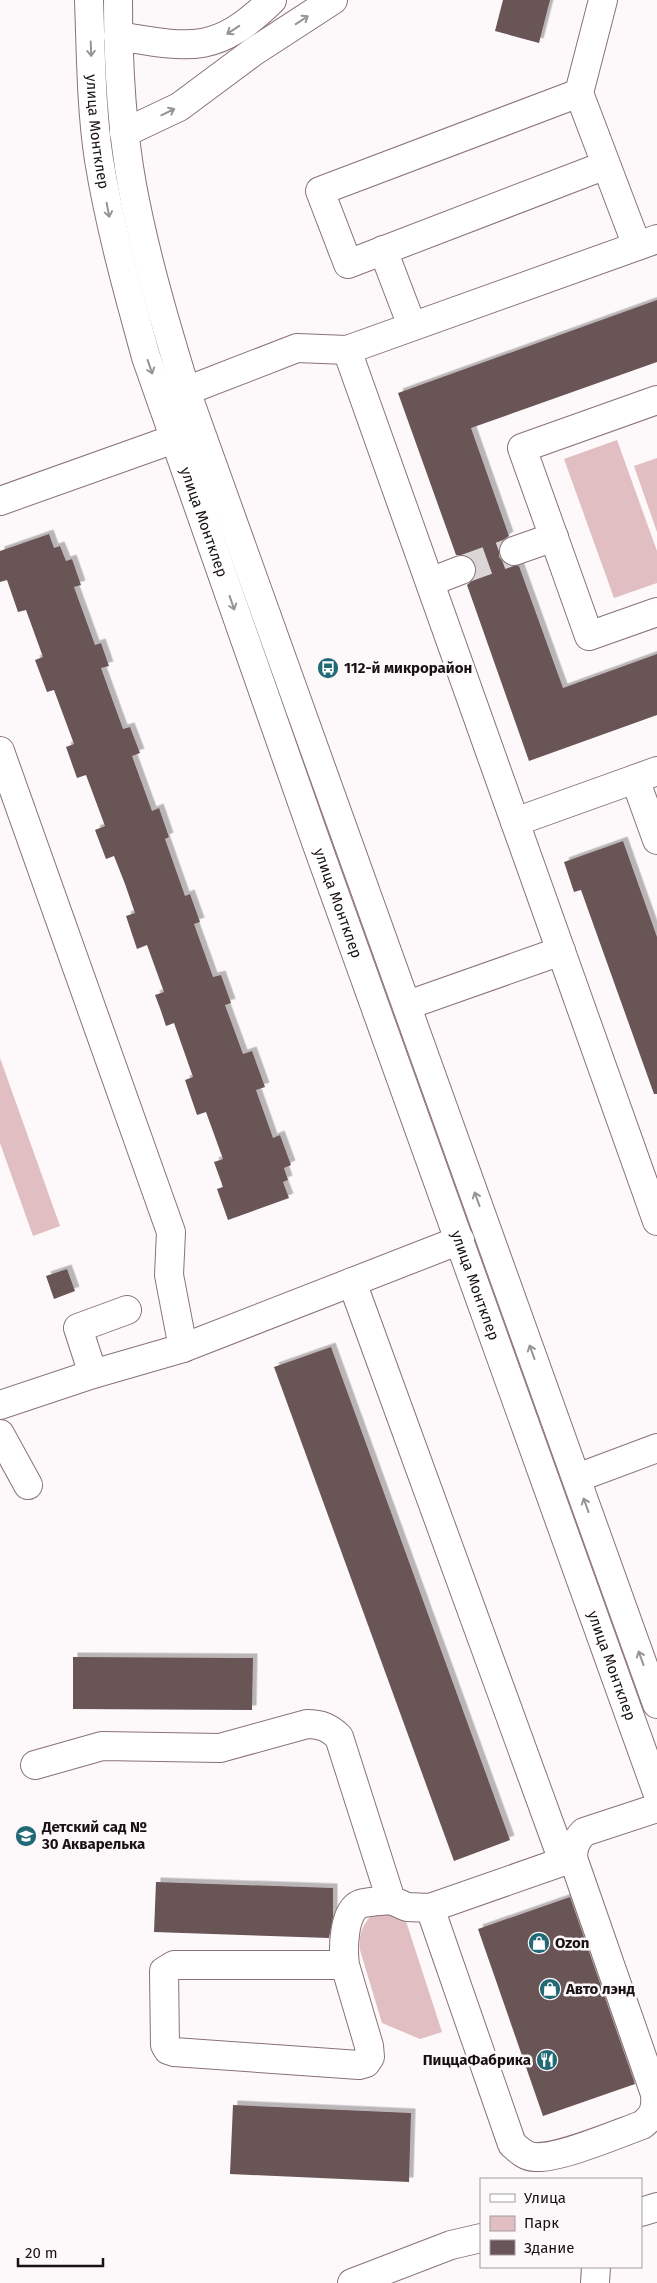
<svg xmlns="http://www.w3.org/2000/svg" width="657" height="2283" font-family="'Fira Sans',sans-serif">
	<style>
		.green { fill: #e1bec2 }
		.building { fill: #695457; filter: url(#shadow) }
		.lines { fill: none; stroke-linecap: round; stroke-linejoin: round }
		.minor-tunnel { stroke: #dbd5d6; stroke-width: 28; stroke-dasharray: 28 14; stroke-linecap: butt }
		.minor-casing { stroke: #897275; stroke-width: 30 }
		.minor { stroke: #fff; stroke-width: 28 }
		.oneway { stroke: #989494 }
		.labels { text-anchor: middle; stroke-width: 5; stroke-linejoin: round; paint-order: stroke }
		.street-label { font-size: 15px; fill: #191112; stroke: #fdf8f9 }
		.poi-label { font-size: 15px; font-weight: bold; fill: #191112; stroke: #fdf8f9; text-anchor: start }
	</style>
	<defs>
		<filter id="shadow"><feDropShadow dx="4.5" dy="-4.5" stdDeviation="0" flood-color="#0004"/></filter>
	</defs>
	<rect width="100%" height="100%" fill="#fdf8f9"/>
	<g class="green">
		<path d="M617,440L657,551V583L614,598L564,459Z"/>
		<path d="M657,458V532L634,466Z"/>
		<path d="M0,1058L60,1226L33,1236L0,1143Z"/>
		<path d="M381,1908L404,1915L442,2032L420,2039L382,2023L360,1950C358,1930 365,1919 381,1908Z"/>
	</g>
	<g class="building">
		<path d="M503,0H550L539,43L495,31Z"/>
		<path d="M657,300V362L471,428L509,536L503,540L499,548V557L504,563L511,566H519L563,688L657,654V715L529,761L467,585L473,579L476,572V565L470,558L464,555H456L398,393Z"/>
		<path d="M49,534L54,548L60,546L66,561L72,559L81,585L74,587L95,645L101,643L109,666L101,668L123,729L130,727L140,753L132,756L152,811L159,808L169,837L165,839L185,896L190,894L200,922L194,924L213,977L221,975L231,1003L225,1005L243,1054L252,1051L265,1087L256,1090L273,1138L280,1135L291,1165L284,1168L288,1180L283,1182L289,1198L228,1220L217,1189L223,1187L214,1162L223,1159L206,1112L197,1115L185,1080L193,1077L174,1023L166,1026L161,1011L155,995L164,992L147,945L137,949L126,916L135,913L125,884L114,856L106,859L95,830L105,826L86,775L77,778L66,747L74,744L54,690L47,692L35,660L43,657L26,610L18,612L7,580L0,582V551Z"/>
		<path d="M623,841L657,937V1094H654L581,890L574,892L564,862Z"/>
		<path d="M67,1269L75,1291L54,1299L46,1276Z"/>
		<path d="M331,1347L510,1840L454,1861L274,1367Z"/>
		<path d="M73,1657L253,1658L252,1710L73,1709Z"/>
		<path d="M156,1882L333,1888V1917L329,1938L154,1932Z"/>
		<path d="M570,1897L635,2084L543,2116L478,1929Z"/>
		<path d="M233,2105L411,2113L409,2182L230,2174Z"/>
	</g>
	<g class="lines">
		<path class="minor-tunnel" d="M461,570L514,551"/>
		<g class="minor-casing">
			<g id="minor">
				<path id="s1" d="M89,0C91,53 91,108 99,160C110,227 128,292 146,357L316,842L657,1792"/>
				<path d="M118,0C118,62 121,124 132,185C145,255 165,323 186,391L657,1704"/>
				<path d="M118,36C190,48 216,55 272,0"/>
				<path d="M579,93L603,0"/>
				<path d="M124,133L179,107L253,52L333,0"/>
				<path d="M606,165L348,264L320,191L579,93L637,246"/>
				<path d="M383,250L412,326"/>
				<path d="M347,350L657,1221"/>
				<path d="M186,391L297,348L347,350L657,239"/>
				<path d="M657,400L522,448L589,636L657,612"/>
				<path d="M0,501L174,439"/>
				<path d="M514,551L554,537"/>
				<path d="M430,582L461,570"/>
				<path d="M0,751L171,1232L169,1275L183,1348"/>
				<path d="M635,779L657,771"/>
				<path d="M515,822L635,779L657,840"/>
				<path d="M408,1005L561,951"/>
				<path d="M352,1282L563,1861"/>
				<path d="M93,1374L78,1328L127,1310"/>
				<path d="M0,1405L93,1374L183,1348L460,1240"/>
				<path d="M0,1434L28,1485"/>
				<path d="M577,1478L657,1448"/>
				<path d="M35,1765L102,1746L220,1748L307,1724C320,1724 329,1727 339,1737L391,1900L407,1907L430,1908L573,1858"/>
				<path d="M430,1908L512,2144C519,2150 525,2157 535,2157C559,2159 617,2134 642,2125C654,2116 656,2109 655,2094L573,1858C573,1847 576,1840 584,1832L657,1808"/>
				<path d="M345,1965L369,2046L370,2057L366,2063L359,2065L174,2052L168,2050L165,2045L164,1971L174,1965H345C343,1950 343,1911 360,1904C369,1901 382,1901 391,1900"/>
				<path d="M641,2212L657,2207"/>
				<path d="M352,2283L451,2245L481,2238"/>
				<path d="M595,2283L596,2267"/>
			</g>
		</g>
		<use href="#minor" class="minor"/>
	</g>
	<defs><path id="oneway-shaft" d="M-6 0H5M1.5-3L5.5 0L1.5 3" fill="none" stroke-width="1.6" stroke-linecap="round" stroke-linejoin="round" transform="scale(1.25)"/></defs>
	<g class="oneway">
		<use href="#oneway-shaft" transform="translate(302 20) rotate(-33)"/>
		<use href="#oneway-shaft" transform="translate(233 30) rotate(147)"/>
		<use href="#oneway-shaft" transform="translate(91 49) rotate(88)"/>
		<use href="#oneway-shaft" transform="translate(168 112) rotate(-26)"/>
		<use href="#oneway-shaft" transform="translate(108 210) rotate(79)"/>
		<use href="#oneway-shaft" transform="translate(150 367) rotate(71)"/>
		<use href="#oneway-shaft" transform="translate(232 603) rotate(71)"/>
		<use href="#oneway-shaft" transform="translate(477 1199) rotate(-110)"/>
		<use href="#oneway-shaft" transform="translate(532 1352) rotate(-110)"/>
		<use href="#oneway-shaft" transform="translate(586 1505) rotate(-110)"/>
		<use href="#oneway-shaft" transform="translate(641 1658) rotate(-110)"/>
	</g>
	<defs>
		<g id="bus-disc" transform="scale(1.125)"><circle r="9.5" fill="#216a75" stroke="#fdf8f9"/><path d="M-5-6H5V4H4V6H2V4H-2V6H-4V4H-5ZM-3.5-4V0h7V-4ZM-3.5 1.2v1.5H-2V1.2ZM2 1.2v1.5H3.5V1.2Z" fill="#fff"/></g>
		<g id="school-disc" transform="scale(1.125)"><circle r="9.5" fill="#216a75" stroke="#fdf8f9"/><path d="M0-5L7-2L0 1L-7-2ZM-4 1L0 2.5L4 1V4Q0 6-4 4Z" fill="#fff"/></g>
		<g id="shop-disc" transform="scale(1.125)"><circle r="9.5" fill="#216a75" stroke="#fdf8f9"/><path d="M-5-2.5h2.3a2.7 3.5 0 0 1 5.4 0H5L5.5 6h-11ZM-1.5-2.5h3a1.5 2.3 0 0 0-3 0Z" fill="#fff"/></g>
		<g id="restaurant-disc" transform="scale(1.125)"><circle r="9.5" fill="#216a75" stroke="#fdf8f9"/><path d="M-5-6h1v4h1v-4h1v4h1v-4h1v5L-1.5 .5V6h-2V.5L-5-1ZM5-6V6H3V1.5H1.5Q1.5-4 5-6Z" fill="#fff"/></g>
	</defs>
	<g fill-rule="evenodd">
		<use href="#bus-disc" x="328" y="668"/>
		<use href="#school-disc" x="26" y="1836"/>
		<use href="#shop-disc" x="539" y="1943"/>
		<use href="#shop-disc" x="550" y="1989"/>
		<use href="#restaurant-disc" x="547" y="2060"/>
	</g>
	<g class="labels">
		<g class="street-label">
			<text dy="5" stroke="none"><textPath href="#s1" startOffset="132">улица Монтклер</textPath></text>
			<text dy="5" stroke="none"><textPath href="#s1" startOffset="538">улица Монтклер</textPath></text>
			<text dy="5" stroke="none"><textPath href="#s1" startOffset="942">улица Монтклер</textPath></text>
			<text dy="5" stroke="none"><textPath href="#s1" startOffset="1348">улица Монтклер</textPath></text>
			<text dy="5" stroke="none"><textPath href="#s1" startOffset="1752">улица Монтклер</textPath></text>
		</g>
		<g class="poi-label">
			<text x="344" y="673">112-й микрорайон</text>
			<text x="42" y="1832">Детский сад №<tspan x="42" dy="17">30 Акварелька</tspan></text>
			<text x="555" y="1948">Ozon</text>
			<text x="566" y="1994">Авто лэнд</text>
			<text x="531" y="2065" text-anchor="end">ПиццаФабрика</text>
		</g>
	</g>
	<rect x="480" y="2178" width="162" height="90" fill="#fdf8f9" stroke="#a29c9d"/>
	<rect x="490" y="2194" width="25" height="8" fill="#ffffff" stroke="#a29c9d"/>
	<text x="524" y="2203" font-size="15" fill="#191112">Улица</text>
	<rect x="490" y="2216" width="25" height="15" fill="#e1bec2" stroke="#a29c9d"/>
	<text x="524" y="2228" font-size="15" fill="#191112">Парк</text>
	<rect x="490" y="2240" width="25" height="15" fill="#695457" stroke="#a29c9d"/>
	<text x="524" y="2253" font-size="15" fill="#191112">Здание</text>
	<path d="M18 2258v8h85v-8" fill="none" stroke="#191112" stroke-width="2.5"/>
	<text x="25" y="2258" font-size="15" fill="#191112" stroke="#fdf8f9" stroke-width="4" paint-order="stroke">20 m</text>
</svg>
